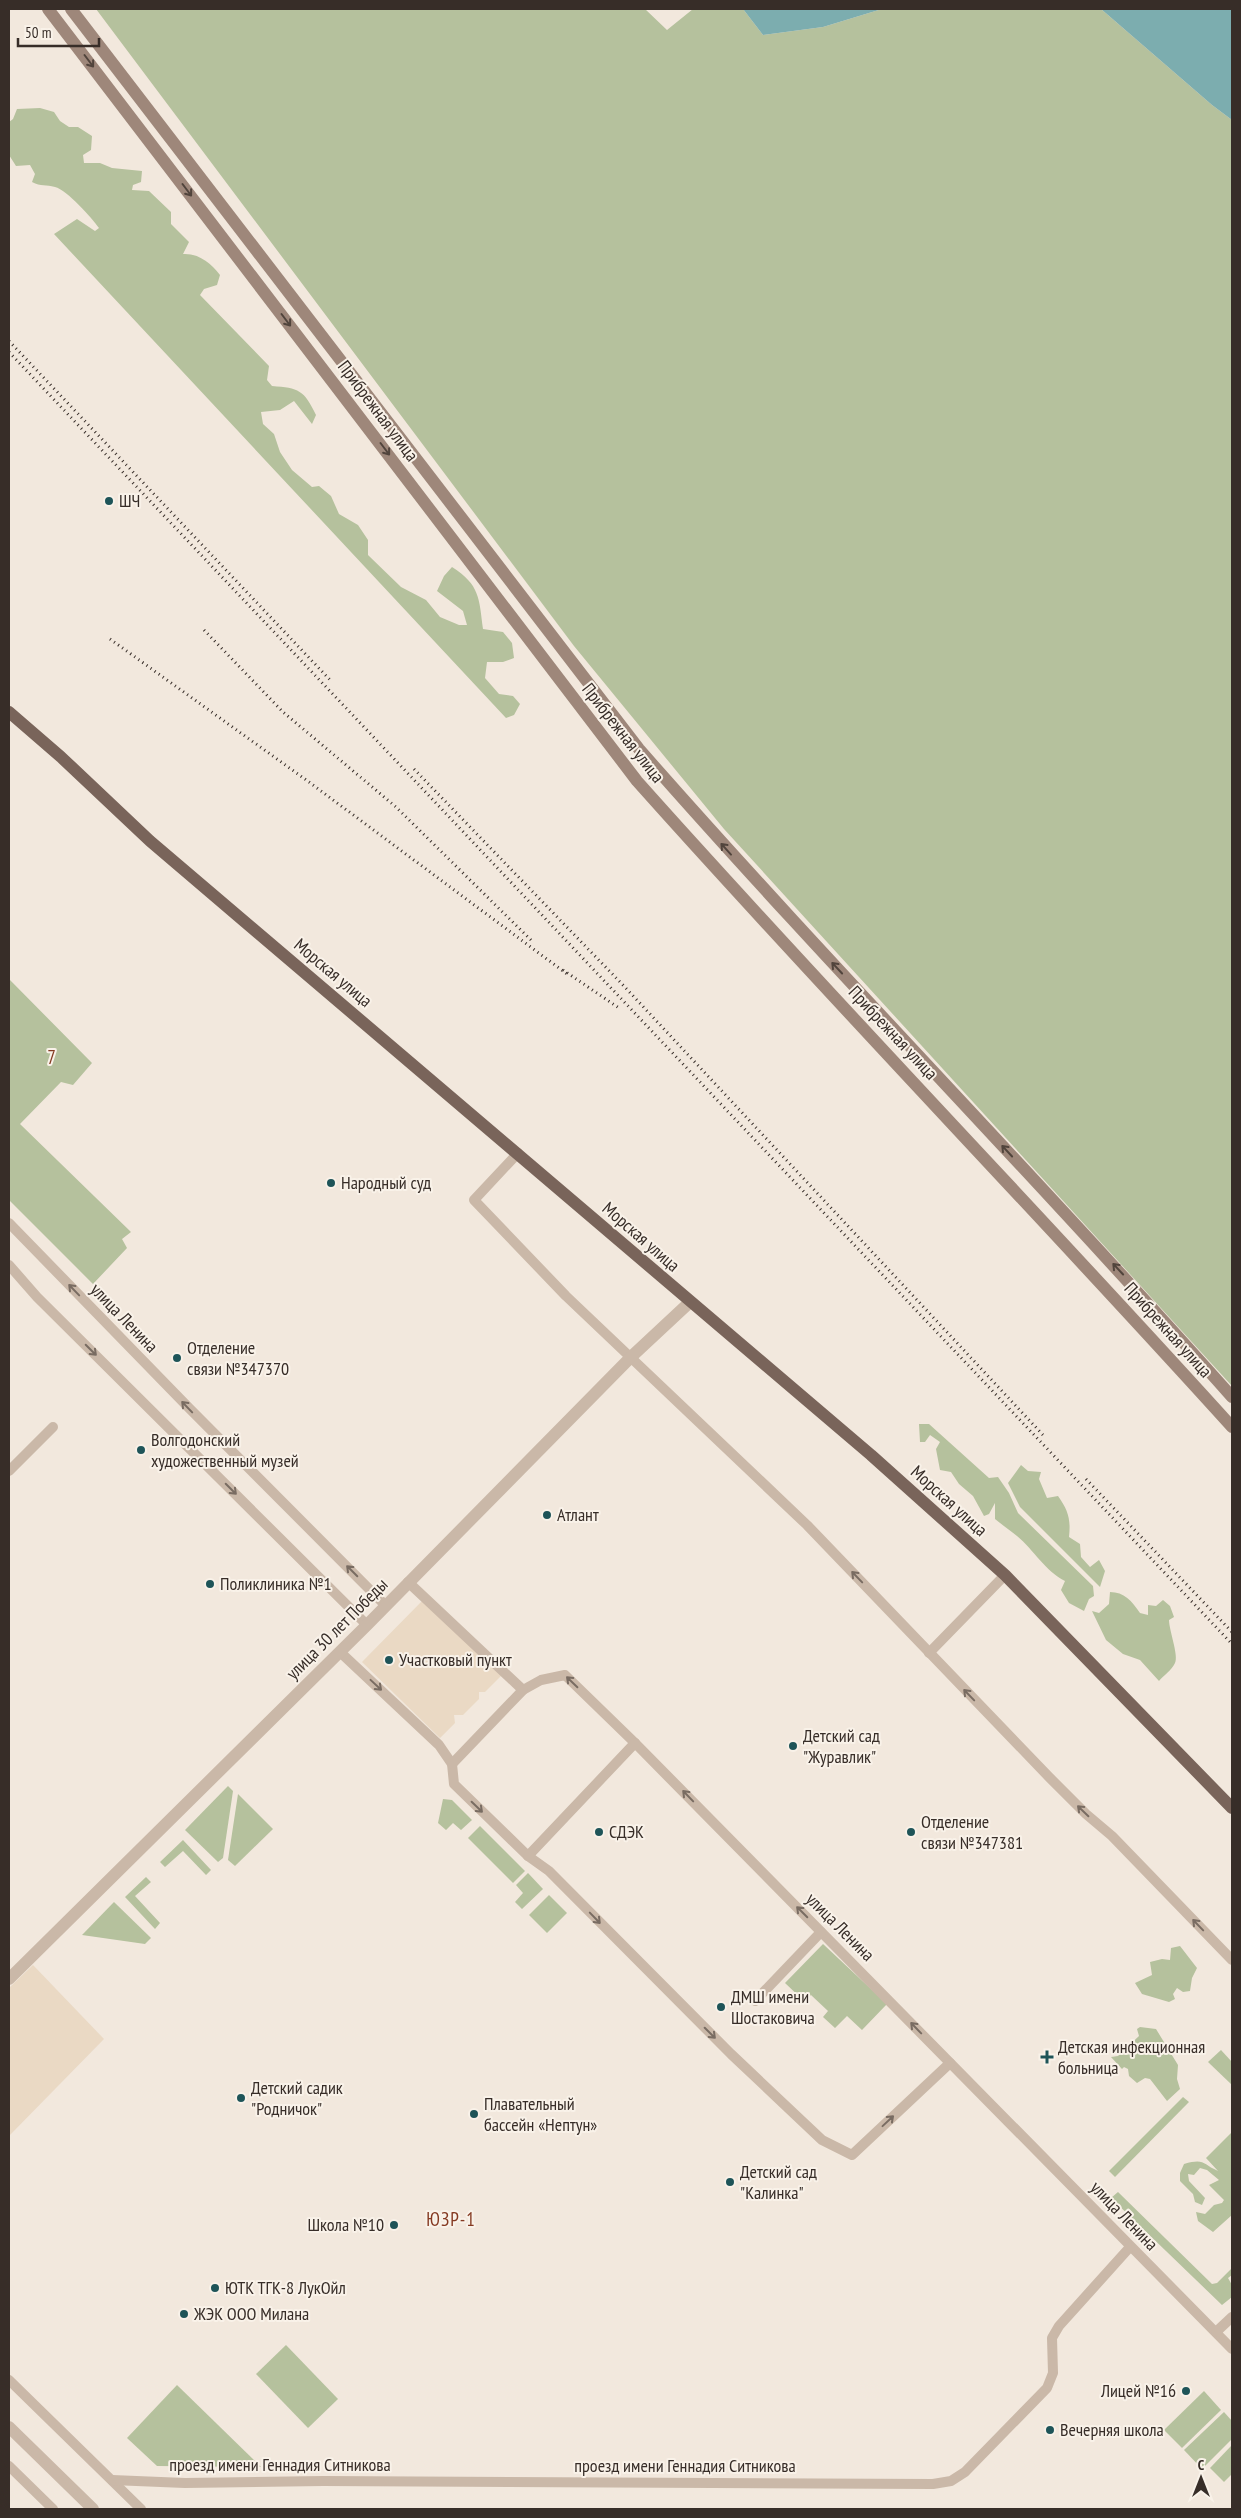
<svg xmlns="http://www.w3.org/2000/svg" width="1241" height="2518" font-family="'PT Sans Narrow',sans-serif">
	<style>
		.green { fill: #b5c19d }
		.plaza { fill: #ead9c4 }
		.water { fill: #7cadaf }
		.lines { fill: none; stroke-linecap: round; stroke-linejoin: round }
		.minor { stroke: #cab8a8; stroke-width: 10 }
		.tertiary { stroke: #cab8a8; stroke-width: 12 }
		.secondary { stroke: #9e877a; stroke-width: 12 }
		.primary { stroke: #79645a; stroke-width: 12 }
		.rail { stroke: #372d28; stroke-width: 3; stroke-dasharray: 1 4; stroke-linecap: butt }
		.oneway { stroke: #51443c }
		.oneway2 { stroke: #796c62 }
		.poi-dot { fill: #1e5458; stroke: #f9f2e9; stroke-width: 2 }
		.labels { text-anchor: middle; stroke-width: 4; stroke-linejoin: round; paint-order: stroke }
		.street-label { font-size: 18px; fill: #372d28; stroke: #f9f2e9 }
		.poi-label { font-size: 18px; fill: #372d28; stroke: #f9f2e9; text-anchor: start }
		.neighbourhood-label { font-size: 19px; letter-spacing: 1px; fill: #853a22; stroke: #f9f2e9 }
	</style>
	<rect width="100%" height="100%" fill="#f2e8dd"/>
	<g class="green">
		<path d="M96,9H645L667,30L693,9H743L763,35L823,27L882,9H1101L1212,105L1232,120V1386L724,829L574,646Z"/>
		<path d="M40,108L54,112L60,121L69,127H78L92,136L91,150L83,155L84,163H100L112,168L142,171L141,182L133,185L132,190L149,191L171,212V224L189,242L183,254C198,253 211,263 220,275L217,285L204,289L200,295L269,366L267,380L272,386C299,388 304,390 316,415L312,424L294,401L280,410L261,412L263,424L274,434L280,452L292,470L312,487L319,486L331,496L339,514L358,525L368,540V555L401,587L426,600L440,617L459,625H467L463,611L437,591L444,576L452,567C480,585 479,598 483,629L503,632L512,643L514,658L503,662H487L485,678L499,694L513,696L520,704L514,715L506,718L54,234L77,219L95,231L99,228C92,218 67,190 55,187C46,184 41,187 32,182L35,174L30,165L16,166L9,155V122L13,119L17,109Z"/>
		<path d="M9,979L92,1063L73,1085L61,1082L20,1124L131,1232L122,1239L127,1248L93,1284L9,1200Z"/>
		<path d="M919,1424H929L989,1478L998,1477L1009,1493L1018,1513L1093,1586L1094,1596L1089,1599L1084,1611L1069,1603L1061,1590L1065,1581C1045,1571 1034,1550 1017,1536C1010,1530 1002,1525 995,1519V1503L989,1514L984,1516L973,1496L959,1484L951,1472L940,1470L936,1449L940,1442L930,1435L925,1442H920Z"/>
		<path d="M1021,1465L1028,1471L1041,1472L1039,1479L1047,1498L1058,1496C1068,1510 1071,1519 1069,1537L1080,1544L1081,1557L1090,1567L1099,1560L1105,1571L1100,1587L1020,1507L1008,1483Z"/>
		<path d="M1110,1592C1124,1592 1132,1601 1140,1613L1148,1615V1605L1156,1606L1163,1600L1170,1606L1174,1617L1169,1620C1169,1630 1179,1656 1175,1663C1172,1670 1163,1676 1159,1681L1140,1660L1123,1654L1106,1640L1092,1611L1099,1613L1109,1604Z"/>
		<path d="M228,1786L233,1791L223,1858L218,1862L185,1830Z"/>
		<path d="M238,1794L273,1829L235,1866L228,1860Z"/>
		<path d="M443,1799L452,1800L472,1820L461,1830L453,1823L446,1830L438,1823Z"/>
		<path d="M480,1826L525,1871L513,1883L468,1838Z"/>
		<path d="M183,1840L211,1870L206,1875L183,1851L165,1867L160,1862Z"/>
		<path d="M528,1873L543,1889L522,1909L515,1902L523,1893L516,1885Z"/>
		<path d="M146,1877L151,1882L135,1896L160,1923L155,1929L125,1897Z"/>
		<path d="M549,1895L567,1913L547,1933L529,1915Z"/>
		<path d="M114,1902L151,1938L145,1944L82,1935Z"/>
		<path d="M823,1944L887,2004L862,2030L847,2016L835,2028L823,2017L828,2011L811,1995L804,2001L785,1983Z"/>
		<path d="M1180,1946L1197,1968L1192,1978L1190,1991L1183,1992L1177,1988L1173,1994L1175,1999L1169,2002L1142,1994L1135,1983L1152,1975L1150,1962L1162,1959L1170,1960L1171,1948Z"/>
		<path d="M1140,2027L1156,2029L1178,2065L1177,2079L1180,2089L1167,2101L1150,2079L1145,2078L1137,2083L1129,2076L1128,2069L1124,2067L1122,2069L1111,2057L1118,2056L1139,2036L1137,2029Z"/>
		<path d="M1221,2050L1232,2062V2085L1208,2062Z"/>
		<path d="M1183,2097L1189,2102L1115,2177L1109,2171Z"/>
		<path d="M1232,2132V2215L1213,2232L1198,2221L1196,2212L1205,2214L1214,2205L1222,2203L1224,2200L1209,2185L1219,2180L1207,2170L1200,2168L1194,2175L1188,2174L1189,2181L1205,2198L1202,2205L1195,2202L1193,2194L1180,2181V2173L1184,2164C1205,2158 1202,2164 1218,2171L1206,2158Z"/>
		<path d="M1118,2192L1212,2284L1217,2283L1232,2268V2275L1228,2278L1232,2285V2297L1222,2305L1111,2198Z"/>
		<path d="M286,2345L338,2399L308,2428L256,2374Z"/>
		<path d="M177,2385L261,2467L157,2466L127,2438Z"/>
		<path d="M1204,2391L1221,2410L1182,2448L1164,2430Z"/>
		<path d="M1224,2412L1232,2421V2439L1202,2469L1184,2450Z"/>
		<path d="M1232,2445V2474L1224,2482L1210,2468Z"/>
	</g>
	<g class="plaza">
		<path d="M424,1599L502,1675L485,1692H479V1699L463,1715H454L455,1723L440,1738L362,1662Z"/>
		<path d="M33,1965L104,2039L9,2136V1988Z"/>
	</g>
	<g class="water">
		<path d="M743,9H882L823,27L763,35Z"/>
		<path d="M1101,9H1232V120L1212,105Z"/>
	</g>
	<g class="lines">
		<g class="minor">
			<path d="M518,1153L474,1200L566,1296L807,1525L1049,1777L1086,1814L1112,1836L1232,1960"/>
			<path d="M9,1223L189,1408L386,1606"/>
			<path d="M9,1265L37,1297L367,1625"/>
			<path d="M9,1471L53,1427"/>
			<path d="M408,1582L523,1690L541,1680L565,1675L635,1743L1232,2349"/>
			<path d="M340,1652L439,1745L452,1764L454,1784L528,1856L549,1871L731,2054L822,2140L852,2155L950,2063"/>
			<path d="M929,1653L1005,1575"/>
			<path d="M452,1764L523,1690"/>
			<path d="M528,1856L635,1743"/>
			<path d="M755,2001L821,1932"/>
			<path d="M1216,2332L1232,2317"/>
			<path d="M9,2380L141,2509"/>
			<path d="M9,2466L53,2509"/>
			<path d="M112,2480L185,2483L323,2481L933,2484L951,2481L965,2472L1047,2388L1053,2373L1052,2338L1059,2326L1130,2247"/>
		</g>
		<g class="tertiary">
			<path d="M9,1979L367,1625L631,1357L690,1302"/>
			<path d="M9,2427L93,2509"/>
		</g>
		<g class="secondary">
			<path d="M48,9L637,781C832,1000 1036,1210 1232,1427"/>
			<path d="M71,9L639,749C832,969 1038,1178 1232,1397"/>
		</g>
		<path class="primary" d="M9,712L61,757L150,841L871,1455L1005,1575L1232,1808"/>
		<g class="rail">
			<path d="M9,341L332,682"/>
			<path d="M9,352L1232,1644"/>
			<path d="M204,630L283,712L396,807L532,941"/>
			<path d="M110,639L309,782L567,974"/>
			<path d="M414,769L622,984L1044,1436"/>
			<path d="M563,970L619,1008"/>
			<path d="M1086,1479L1232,1632"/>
		</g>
	</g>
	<defs><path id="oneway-shaft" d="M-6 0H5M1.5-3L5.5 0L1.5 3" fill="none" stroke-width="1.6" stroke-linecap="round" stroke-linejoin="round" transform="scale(1.25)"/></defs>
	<g class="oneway">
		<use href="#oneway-shaft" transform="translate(89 61) rotate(53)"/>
		<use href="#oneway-shaft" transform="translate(187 190) rotate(53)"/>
		<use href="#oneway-shaft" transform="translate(286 320) rotate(53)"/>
		<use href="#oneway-shaft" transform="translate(385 449) rotate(53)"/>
		<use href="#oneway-shaft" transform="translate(726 849) rotate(-132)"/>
		<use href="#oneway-shaft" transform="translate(837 968) rotate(-133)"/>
		<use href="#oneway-shaft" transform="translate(1007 1151) rotate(-133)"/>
		<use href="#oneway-shaft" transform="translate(1118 1269) rotate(-133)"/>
	</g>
	<g class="oneway2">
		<use href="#oneway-shaft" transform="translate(74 1290) rotate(-134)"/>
		<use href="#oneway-shaft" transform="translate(91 1350) rotate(45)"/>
		<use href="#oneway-shaft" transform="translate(187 1407) rotate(-134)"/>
		<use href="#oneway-shaft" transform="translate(231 1489) rotate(45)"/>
		<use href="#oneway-shaft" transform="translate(352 1571) rotate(-135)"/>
		<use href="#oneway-shaft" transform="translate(857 1577) rotate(-134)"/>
		<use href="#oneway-shaft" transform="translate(572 1682) rotate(-136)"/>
		<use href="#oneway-shaft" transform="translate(376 1685) rotate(43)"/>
		<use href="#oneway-shaft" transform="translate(969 1695) rotate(-134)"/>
		<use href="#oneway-shaft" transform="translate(688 1796) rotate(-134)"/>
		<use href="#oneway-shaft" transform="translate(477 1807) rotate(44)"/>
		<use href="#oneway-shaft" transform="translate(1083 1811) rotate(-136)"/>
		<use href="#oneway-shaft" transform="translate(802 1912) rotate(-135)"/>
		<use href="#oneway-shaft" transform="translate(595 1918) rotate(46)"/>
		<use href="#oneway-shaft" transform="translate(1198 1925) rotate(-134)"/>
		<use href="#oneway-shaft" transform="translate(916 2028) rotate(-134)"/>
		<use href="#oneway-shaft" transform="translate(710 2033) rotate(45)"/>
		<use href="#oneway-shaft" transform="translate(888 2121) rotate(-43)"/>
	</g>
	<g class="poi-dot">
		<circle cx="109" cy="501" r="5"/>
		<circle cx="331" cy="1183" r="5"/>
		<circle cx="177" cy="1358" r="5"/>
		<circle cx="141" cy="1450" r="5"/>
		<circle cx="547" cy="1515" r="5"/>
		<circle cx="210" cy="1584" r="5"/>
		<circle cx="389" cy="1660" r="5"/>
		<circle cx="793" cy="1746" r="5"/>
		<circle cx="599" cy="1832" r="5"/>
		<circle cx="911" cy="1832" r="5"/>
		<circle cx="721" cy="2007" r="5"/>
		<path d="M1044.5 2049.5h5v5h5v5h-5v5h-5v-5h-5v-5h5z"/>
		<circle cx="241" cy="2098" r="5"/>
		<circle cx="474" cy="2114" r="5"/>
		<circle cx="730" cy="2182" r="5"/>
		<circle cx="394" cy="2225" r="5"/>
		<circle cx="215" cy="2288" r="5"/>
		<circle cx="184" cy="2314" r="5"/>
		<circle cx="1186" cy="2391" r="5"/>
		<circle cx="1050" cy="2430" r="5"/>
	</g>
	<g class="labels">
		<g class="street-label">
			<text transform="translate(378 411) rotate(53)" y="6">Прибрежная улица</text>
			<text transform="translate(623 733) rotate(52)" y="6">Прибрежная улица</text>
			<text transform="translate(333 973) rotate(40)" y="6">Морская улица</text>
			<text transform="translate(893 1033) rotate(47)" y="6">Прибрежная улица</text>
			<text transform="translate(641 1237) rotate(41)" y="6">Морская улица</text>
			<text transform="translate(124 1318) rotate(46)" y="6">улица Ленина</text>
			<text transform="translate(1168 1330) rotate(48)" y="6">Прибрежная улица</text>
			<text transform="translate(949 1501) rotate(42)" y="6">Морская улица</text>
			<text transform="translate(337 1629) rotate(-45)" y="6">улица 30 лет Победы</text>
			<text transform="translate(840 1927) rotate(45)" y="6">улица Ленина</text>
			<text transform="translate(1124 2216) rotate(46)" y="6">улица Ленина</text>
			<text x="280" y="2471">проезд имени Геннадия Ситникова</text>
			<text x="685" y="2472">проезд имени Геннадия Ситникова</text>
		</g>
		<g class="poi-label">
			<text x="119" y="507">ШЧ</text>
			<text x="341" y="1189">Народный суд</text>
			<text x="187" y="1354">Отделение<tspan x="187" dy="21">связи №347370</tspan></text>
			<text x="151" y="1446">Волгодонский<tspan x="151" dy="21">художественный музей</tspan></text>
			<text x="557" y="1521">Атлант</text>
			<text x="220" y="1590">Поликлиника №1</text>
			<text x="399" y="1666">Участковый пункт</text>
			<text x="803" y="1742">Детский сад<tspan x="803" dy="21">"Журавлик"</tspan></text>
			<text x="921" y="1828">Отделение<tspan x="921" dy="21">связи №347381</tspan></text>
			<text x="609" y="1838">СДЭК</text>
			<text x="731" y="2003">ДМШ имени<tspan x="731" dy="21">Шостаковича</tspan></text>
			<text x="1058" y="2053">Детская инфекционная<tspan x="1058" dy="21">больница</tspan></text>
			<text x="251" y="2094">Детский садик<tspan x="251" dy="21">"Родничок"</tspan></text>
			<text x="484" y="2110">Плавательный<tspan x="484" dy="21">бассейн «Нептун»</tspan></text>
			<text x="740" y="2178">Детский сад<tspan x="740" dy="21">"Калинка"</tspan></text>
			<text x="384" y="2231" text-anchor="end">Школа №10</text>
			<text x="225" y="2294">ЮТК ТГК-8 ЛукОйл</text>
			<text x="194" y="2320">ЖЭК ООО Милана</text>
			<text x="1176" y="2397" text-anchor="end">Лицей №16</text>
			<text x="1060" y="2436">Вечерняя школа</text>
		</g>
		<g class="neighbourhood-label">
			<text x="52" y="1064">7</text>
			<text x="451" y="2226">ЮЗР-1</text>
		</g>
	</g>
	<rect width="1241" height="2518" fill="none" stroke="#372d28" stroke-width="20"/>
	<g transform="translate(1201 2478)" stroke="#f9f2e9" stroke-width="4" paint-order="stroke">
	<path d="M0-4L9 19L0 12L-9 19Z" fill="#372d28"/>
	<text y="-8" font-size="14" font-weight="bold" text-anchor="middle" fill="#372d28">С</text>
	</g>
	<path d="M18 38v8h81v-8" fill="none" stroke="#372d28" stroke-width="2.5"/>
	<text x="25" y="38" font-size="15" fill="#372d28" stroke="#f9f2e9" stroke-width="4" paint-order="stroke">50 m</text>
</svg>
